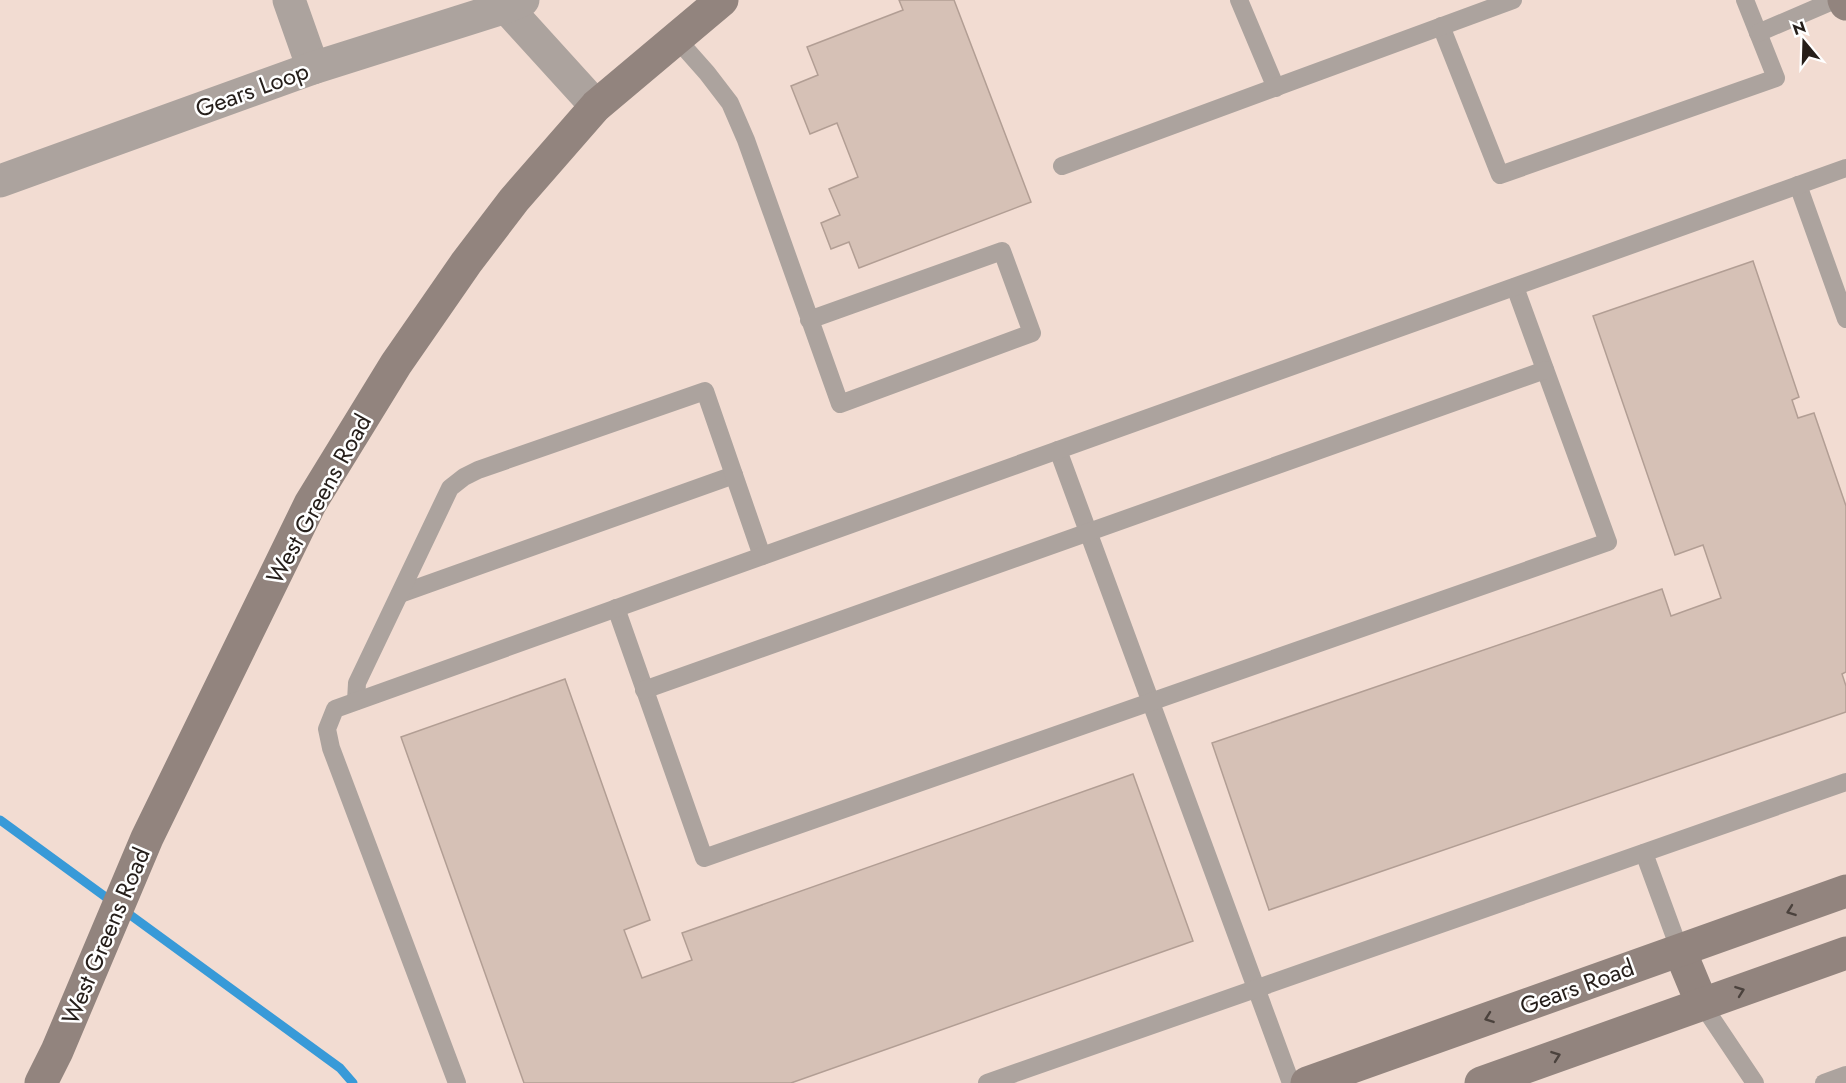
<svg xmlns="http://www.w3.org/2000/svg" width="1846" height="1083" font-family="Jost,sans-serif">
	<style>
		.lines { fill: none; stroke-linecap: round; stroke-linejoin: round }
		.stream { stroke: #389ad8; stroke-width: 9 }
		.building { fill: #d6c1b6; stroke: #b29e94; stroke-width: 1.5 }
		.lane { stroke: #aca39e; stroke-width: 18 }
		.street { stroke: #aca39e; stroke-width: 33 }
		.secondary { stroke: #92847e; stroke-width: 33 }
		.oneway { stroke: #4b423d }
		.labels { text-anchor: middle; stroke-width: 5; stroke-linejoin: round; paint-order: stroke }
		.street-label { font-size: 24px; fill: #251e1a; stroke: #fff }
	</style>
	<rect width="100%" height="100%" fill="#f2dcd2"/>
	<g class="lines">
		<path class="stream" d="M0,820L340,1068L353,1083"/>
	</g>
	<g class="building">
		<path d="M899,0H954L1031,202L859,268L849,242L831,249L821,223L840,215L829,189L858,177L837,123L810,134L791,86L818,75L807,47L903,10Z"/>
		<path d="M1753,261L1799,397L1792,400L1798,418L1814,413L1846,506V672L1842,674L1846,686V712L1269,910L1212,743L1662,589L1671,616L1721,598L1703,545L1675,555L1593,316Z"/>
		<path d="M565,679L650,920L624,930L642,978L692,960L682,933L1133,774L1193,941L791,1083H524L401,737Z"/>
	</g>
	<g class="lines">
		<g class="lane">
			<path d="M1239,0L1276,88"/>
			<path d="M1441,26L1500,175L1776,78L1745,0"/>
			<path d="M1758,33L1835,0"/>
			<path d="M676,38L707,73L730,103L746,140L840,404L1032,333L1002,251L809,320"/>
			<path d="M1062,166L1513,0"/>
			<path d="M1798,185L1846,319"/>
			<path d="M1058,450L1291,1083"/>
			<path d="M400,594L734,475"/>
			<path d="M616,608L704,858L1608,542L1515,287"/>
			<path d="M644,690L1545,370"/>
			<path d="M356,701L357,683L450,488L464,477L478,470L705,391L762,556"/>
			<path d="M1644,853L1680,951"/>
			<path d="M1702,1004L1755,1083"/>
			<path d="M457,1083L331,748L327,729L335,709L1846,168"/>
			<path d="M987,1083L1846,782"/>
			<path d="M1824,1083L1846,1075"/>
		</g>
		<g class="street">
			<path d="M289,0L313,68"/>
			<path d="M506,7L596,106"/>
			<path d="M0,181L313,68L506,7L523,0"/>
		</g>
		<g class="secondary">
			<path d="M1844,0L1846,4"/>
			<path d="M1680,951L1702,1004"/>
			<path d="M41,1083L57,1051L147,838L310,504L396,364L466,263L514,200L596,106L722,0"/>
			<path d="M1307,1083L1846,891"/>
			<path d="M1481,1083L1846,953"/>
		</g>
	</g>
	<defs><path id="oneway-chevron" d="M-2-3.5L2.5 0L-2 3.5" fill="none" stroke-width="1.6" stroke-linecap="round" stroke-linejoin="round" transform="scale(1.5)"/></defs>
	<g class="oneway">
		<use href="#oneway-chevron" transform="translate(1791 911) rotate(160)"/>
		<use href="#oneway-chevron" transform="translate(1740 991) rotate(-20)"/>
		<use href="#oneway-chevron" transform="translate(1489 1018) rotate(160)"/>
		<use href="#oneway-chevron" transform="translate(1556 1056) rotate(-20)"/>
	</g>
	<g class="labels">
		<g class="street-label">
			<text transform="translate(252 90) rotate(-20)" y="8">Gears Loop</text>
			<text transform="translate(319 499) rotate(-61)" y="8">West Greens Road</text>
			<text transform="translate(106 936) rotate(-67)" y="8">West Greens Road</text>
			<text transform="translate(1577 987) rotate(-20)" y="8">Gears Road</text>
		</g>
	</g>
	<g transform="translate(1804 42) rotate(341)" stroke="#ffffff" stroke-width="4.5" paint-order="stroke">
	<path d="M0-4.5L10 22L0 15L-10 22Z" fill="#251e1a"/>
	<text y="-9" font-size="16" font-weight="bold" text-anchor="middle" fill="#251e1a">N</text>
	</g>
</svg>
